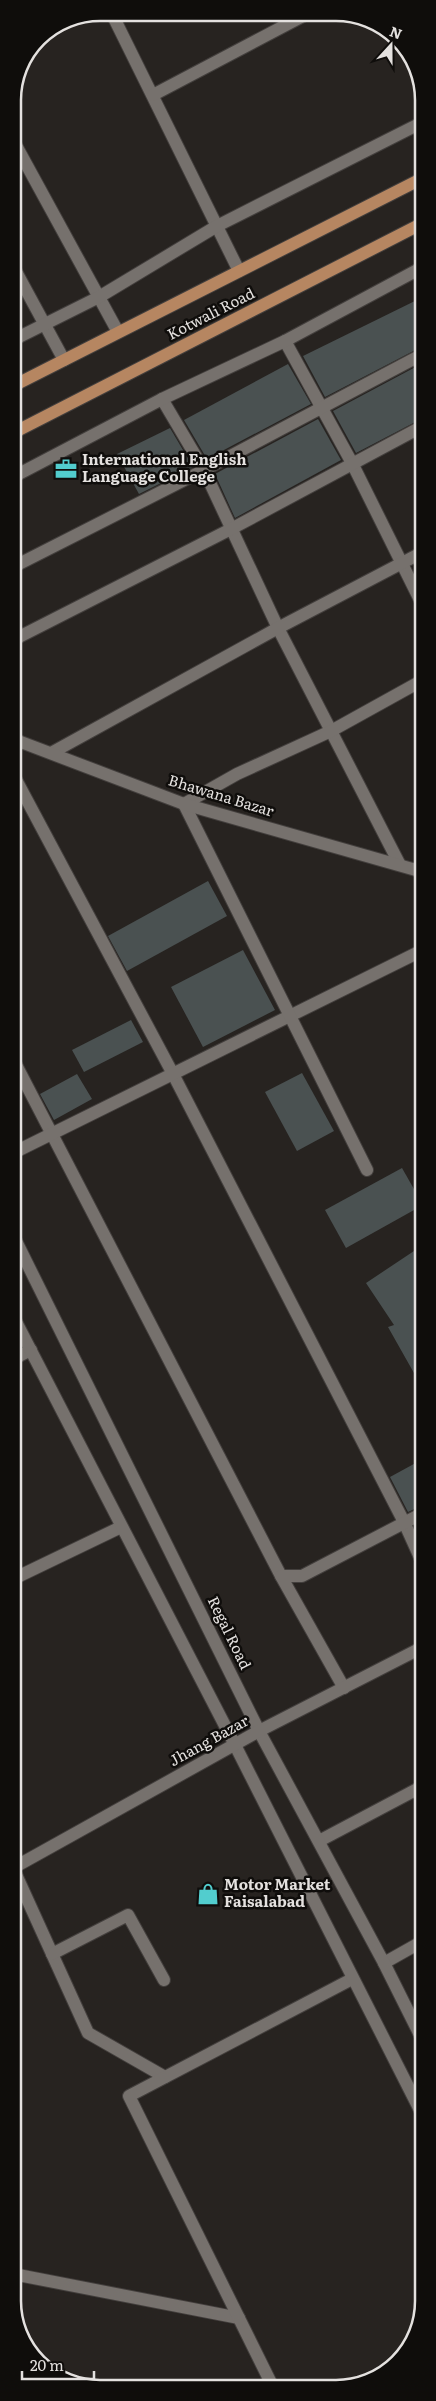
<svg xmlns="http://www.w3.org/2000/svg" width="436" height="2401" font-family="Literata,serif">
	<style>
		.building { fill: #4a5151 }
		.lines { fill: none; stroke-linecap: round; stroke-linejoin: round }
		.minor-casing { stroke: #433f3d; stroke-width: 14 }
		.tertiary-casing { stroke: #433f3d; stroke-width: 14 }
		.primary-casing { stroke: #433f3d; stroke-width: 14 }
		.minor { stroke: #76716d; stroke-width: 12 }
		.tertiary { stroke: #76716d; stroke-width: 12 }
		.primary { stroke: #b68661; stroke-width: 12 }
		.labels { text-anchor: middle; stroke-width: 5; stroke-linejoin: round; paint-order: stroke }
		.street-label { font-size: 15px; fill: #e4e1df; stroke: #0f0d0b }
		.poi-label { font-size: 15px; font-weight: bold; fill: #e4e1df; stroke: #0f0d0b; text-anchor: start }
		.rim { fill: none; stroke: #e4e1df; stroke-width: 2.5 }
	</style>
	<rect width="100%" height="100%" fill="#272320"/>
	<g class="building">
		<path d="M423,297V346L325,397L303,356Z"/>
		<path d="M423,363V418L356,453L333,411Z"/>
		<path d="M288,364L311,404L207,459L184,420Z"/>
		<path d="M318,419L341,460L235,518L215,474Z"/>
		<path d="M170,428L193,467L139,494L117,454Z"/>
		<path d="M208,881L227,916L127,971L108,936Z"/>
		<path d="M243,950L275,1010L203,1047L171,987Z"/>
		<path d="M131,1020L143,1042L84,1072L72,1050Z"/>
		<path d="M302,1073L334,1131L297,1151L265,1092Z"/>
		<path d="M77,1074L92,1099L54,1120L40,1094Z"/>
		<path d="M402,1168L423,1205L346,1248L325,1210Z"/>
		<path d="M423,1245V1389L388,1327L394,1325L366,1283Z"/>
		<path d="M423,1459V1505L408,1512L390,1477Z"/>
	</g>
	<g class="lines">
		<g class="minor-casing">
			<g id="minor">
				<path d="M114,18L239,271"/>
				<path d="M153,95L303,16"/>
				<path d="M13,140L118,332"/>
				<path d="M13,266L64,360"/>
				<path d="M13,340L99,297L217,226L423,122"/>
				<path d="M285,341L352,463L423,606"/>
				<path d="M162,399L204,470L278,628L400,865"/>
				<path d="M13,477L162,399L285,341L423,267"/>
				<path d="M13,567L204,470L423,354"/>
				<path d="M13,640L231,529L423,426"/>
				<path d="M53,752L278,628L423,552"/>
				<path d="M13,774L173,1074L404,1522L423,1564"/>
				<path d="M13,1059L281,1576L344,1688"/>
				<path d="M13,1153L423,950"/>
				<path d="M367,1170L184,804L237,774L331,731L423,680"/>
				<path d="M13,1359L31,1350"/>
				<path d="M281,1576H302L423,1513"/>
				<path d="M13,1579L121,1527"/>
				<path d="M319,1841L423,1786"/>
				<path d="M13,1868L88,2033L165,2077"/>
				<path d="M52,1954L128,1915L164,1980"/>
				<path d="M384,1963L423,1941"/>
				<path d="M13,2274L239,2318"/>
				<path d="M273,2387L129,2096L352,1979"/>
			</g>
		</g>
		<g class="tertiary-casing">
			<g id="tertiary">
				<path d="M13,739L184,804L423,872"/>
				<path d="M13,1235L259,1731L384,1963L423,2041"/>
				<path d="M13,1316L235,1745L423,2116"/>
				<path d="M13,1868L259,1731L423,1647"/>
			</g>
		</g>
		<g class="primary-casing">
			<g id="primary">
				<path d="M13,386L423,178"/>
				<path d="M13,433L423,223"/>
			</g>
		</g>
		<use href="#minor" class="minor"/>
		<use href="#tertiary" class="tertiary"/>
		<use href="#primary" class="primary"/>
	</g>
	<defs>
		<g id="office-bare" transform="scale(1.725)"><path d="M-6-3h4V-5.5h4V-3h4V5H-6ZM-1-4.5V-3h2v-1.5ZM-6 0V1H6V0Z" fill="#52cdce" stroke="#0f0d0b" stroke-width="2.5" paint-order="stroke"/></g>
		<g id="shop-bare" transform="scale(1.725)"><path d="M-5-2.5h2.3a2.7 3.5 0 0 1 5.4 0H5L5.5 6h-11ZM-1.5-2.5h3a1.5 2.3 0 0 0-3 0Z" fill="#52cdce" stroke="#0f0d0b" stroke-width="2.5" paint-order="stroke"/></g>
	</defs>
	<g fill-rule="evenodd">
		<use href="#office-bare" x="66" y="469"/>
		<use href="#shop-bare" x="208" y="1894"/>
	</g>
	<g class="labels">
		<g class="street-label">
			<text transform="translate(211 314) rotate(-27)" y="5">Kotwali Road</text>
			<text transform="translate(221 796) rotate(17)" y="5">Bhawana Bazar</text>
			<text transform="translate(229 1633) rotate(64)" y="5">Regal Road</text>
			<text transform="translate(209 1741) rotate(-29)" y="5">Jhang Bazar</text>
		</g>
		<g class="poi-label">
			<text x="82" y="465">International English<tspan x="82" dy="17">Language College</tspan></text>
			<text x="224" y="1890">Motor Market<tspan x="224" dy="17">Faisalabad</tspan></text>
		</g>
	</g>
	<path d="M0 0H436V2401H0ZM100 21H336A79 79 0 0 1 415 100V2301A79 79 0 0 1 336 2380H100A79 79 0 0 1 21 2301V100A79 79 0 0 1 100 21Z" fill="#0f0d0b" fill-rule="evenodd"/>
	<path class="rim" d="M100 21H336A79 79 0 0 1 415 100V2301A79 79 0 0 1 336 2380H100A79 79 0 0 1 21 2301V100A79 79 0 0 1 100 21Z"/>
	<g transform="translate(391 45) rotate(21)" stroke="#0f0d0b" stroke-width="4" paint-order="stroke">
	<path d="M0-4L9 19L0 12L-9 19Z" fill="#e4e1df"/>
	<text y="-8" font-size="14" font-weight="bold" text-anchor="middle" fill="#e4e1df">N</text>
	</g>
	<path d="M22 2371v8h72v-8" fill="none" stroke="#e4e1df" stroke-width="2.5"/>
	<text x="30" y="2371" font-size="15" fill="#e4e1df" stroke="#0f0d0b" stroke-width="4" paint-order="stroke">20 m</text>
</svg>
